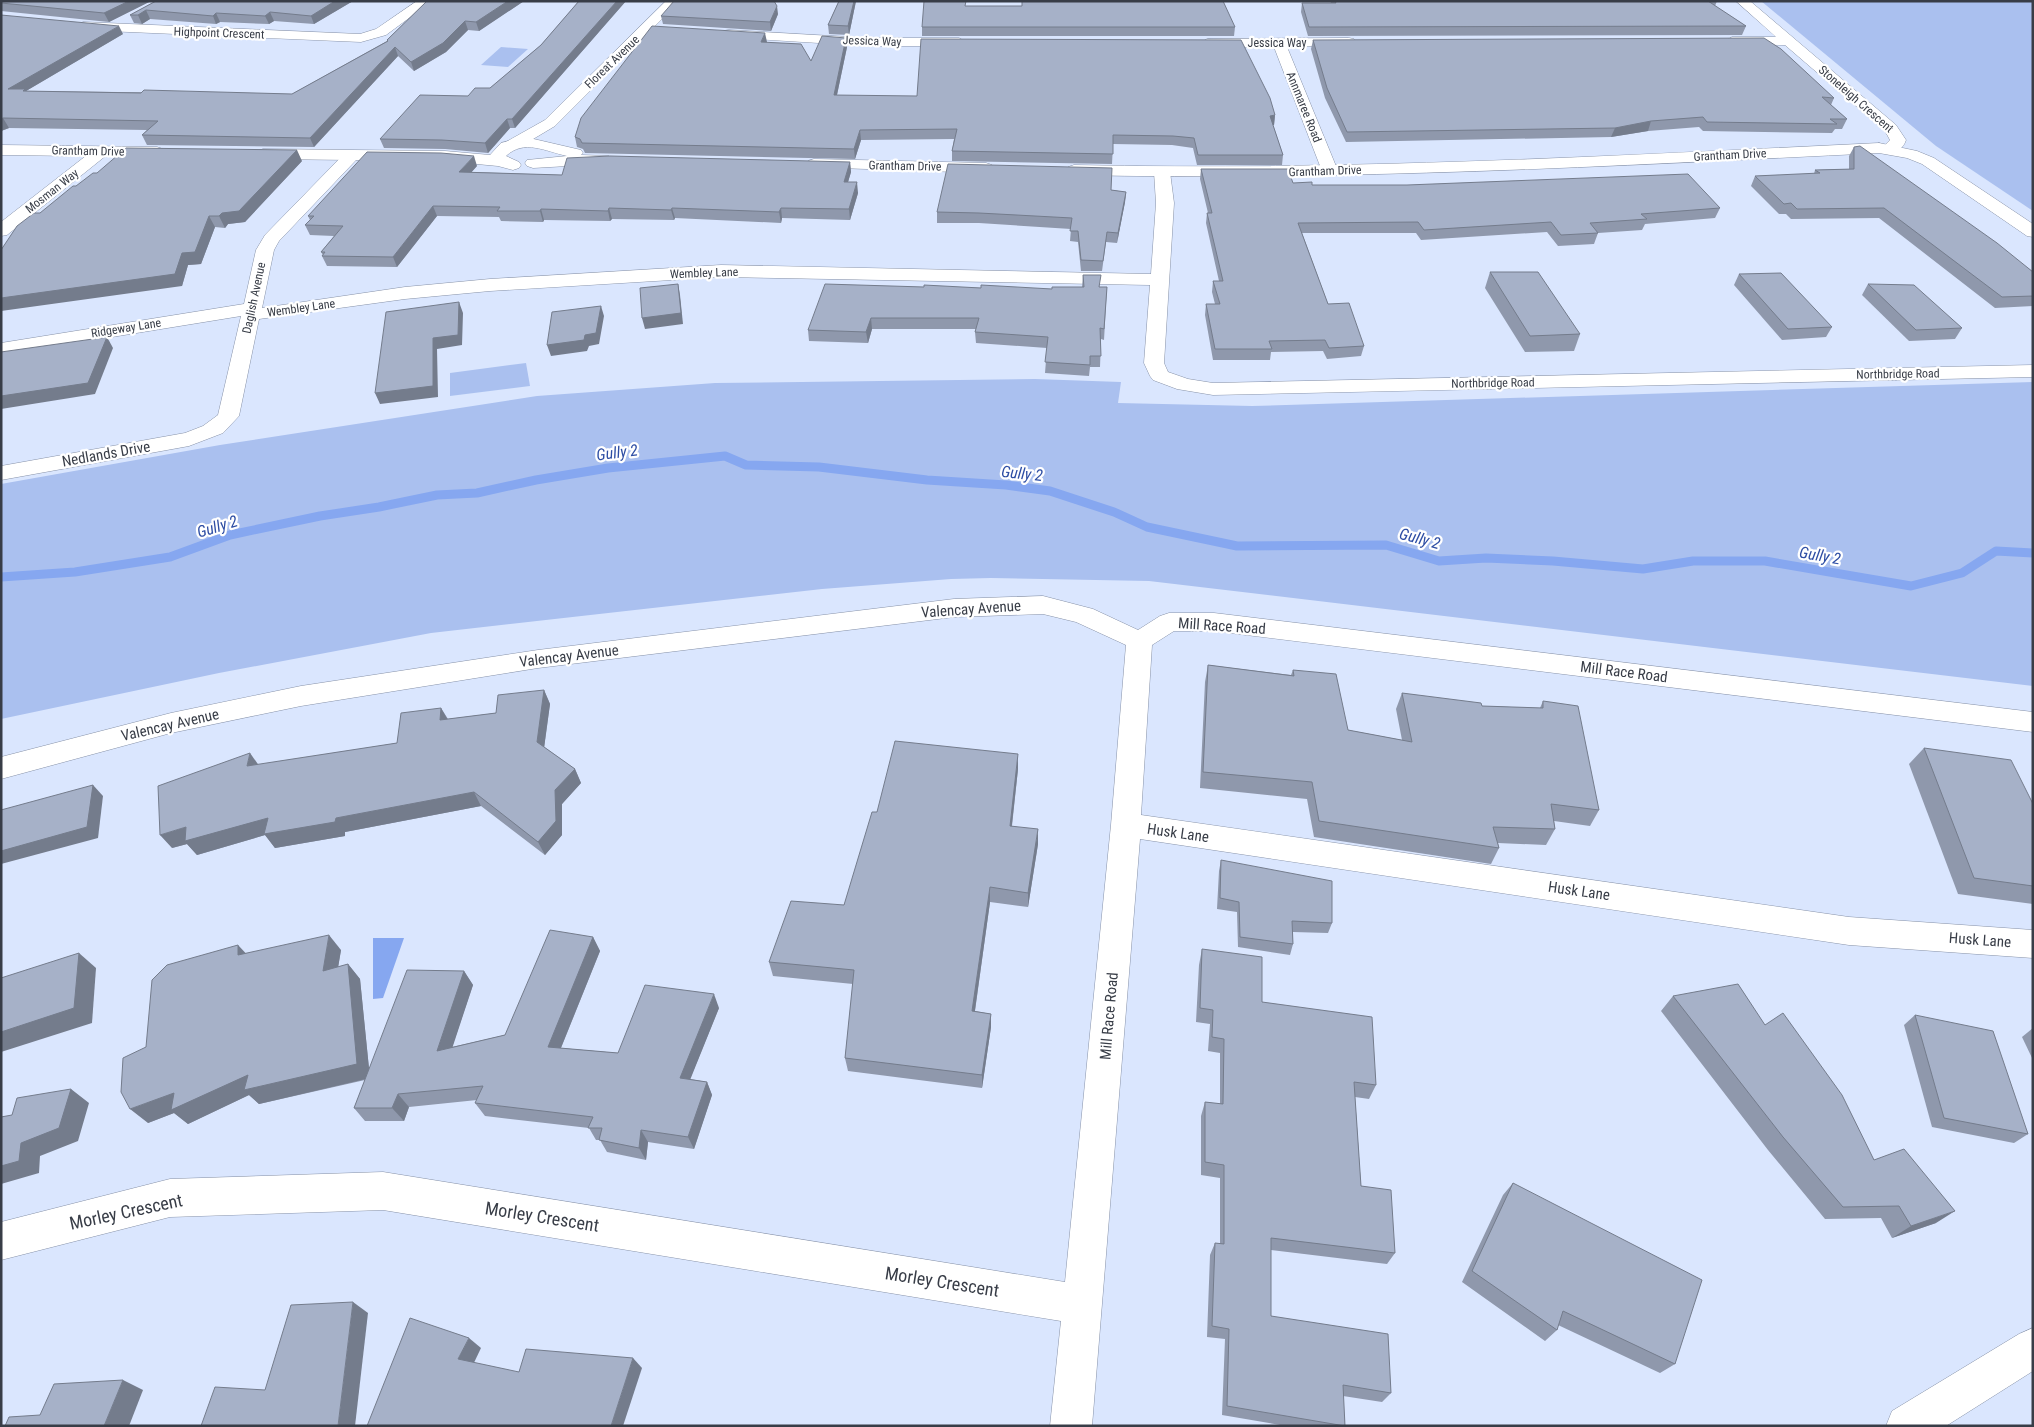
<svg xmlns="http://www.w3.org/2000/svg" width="2034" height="1427" font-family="'Roboto Condensed',sans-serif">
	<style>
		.green { fill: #aac0ef }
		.water { fill: #86a7f0 }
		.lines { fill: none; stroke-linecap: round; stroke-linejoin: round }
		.stream { stroke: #86a7f0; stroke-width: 9 }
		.minor-casing { stroke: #8792a8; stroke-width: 1 }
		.tertiary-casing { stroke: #8792a8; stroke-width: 1 }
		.minor { fill: #fff; fill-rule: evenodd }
		.tertiary { fill: #fff; fill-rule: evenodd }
		.wall { fill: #8f98ac }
		.shaded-wall { fill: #747c8c }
		.building { fill: #a6b1c8; stroke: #747c8c }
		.labels { text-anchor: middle; stroke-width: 4.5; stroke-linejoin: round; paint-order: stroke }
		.far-street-label { font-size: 12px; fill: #383d47; stroke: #fff }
		.street-label { font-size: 15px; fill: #383d47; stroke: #fff }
		.water-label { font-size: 16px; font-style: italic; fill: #2e4ea4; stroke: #fff }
		.near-street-label { font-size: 18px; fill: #383d47; stroke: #fff }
	</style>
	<rect width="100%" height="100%" fill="#dae6fe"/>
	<g class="green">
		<path d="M1761,1H2033V211L1936,146Z"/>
		<path d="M501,47L528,49L508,67L481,65Z"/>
		<path d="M526,363L530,386L450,396V373Z"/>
		<path d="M1035,379L1121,382L1118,403L1252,406L2033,382V686L1149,581L991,578L951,579L822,589L431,633L219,673L1,719V484L220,445L537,396L715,383Z"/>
	</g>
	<path class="water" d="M373,938H404L383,998L373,999Z"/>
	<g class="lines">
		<path class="stream" d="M1,577L75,572L170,557L230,535L320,516L379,507L437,495L477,493L536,480L608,468L725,456L746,465L819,467L927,480L1006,485L1050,491L1114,512L1147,527L1237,546L1386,545L1439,561L1486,558L1553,561L1643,569L1693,561H1765L1911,586L1962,573L1996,551L2033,553"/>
		<g class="minor-casing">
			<g id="minor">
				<path d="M417,1H432L386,35L361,42L83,30L76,26L83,22L360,34L376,29Z"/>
				<path d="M666,1H680L555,126L518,148H506L504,145L506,142L545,120Z"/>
				<path d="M1736,1H1750L1896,125L1906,140C1903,150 1893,155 1883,152L1881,149L1890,140L1885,131L1785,45L1727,44L1725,41L1732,37H1776Z"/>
				<path d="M729,30L867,38H959L966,42L959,46H867L724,37L722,34L724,31Z"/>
				<path d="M1349,38L1354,39L1356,42L1354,45L1287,47L1338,171L1336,174H1324L1322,171L1274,47H1207L1200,43L1207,39Z"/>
				<path d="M102,146L108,148L110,151L108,154L7,235L1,236V222L96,148Z"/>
				<path d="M351,151L357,153L359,156L357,159L279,241L274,250L262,308L405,287L490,279L721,265L1151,274L1156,203L1154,172L1156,169H1168L1170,172L1174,203L1164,363L1168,372L1188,379L1213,383L2033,365V377L1213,395L1177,389L1153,380L1150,376L1144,363L1150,285L721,277L490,291L405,299L259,319L239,416L223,433L189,446L1,480V466L185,433L203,426L218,415L241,316L1,355V343L244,304L256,250L265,235L345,153Z"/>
				<path d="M1043,596L1093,609L1138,630L1160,616L1169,613H1214L2033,712V732L1214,631H1174L1152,645L1141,815L1849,917L2033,930V958L1849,945L1140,839L1092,1426H1050L1061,1321L383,1210L170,1217L1,1260V1222L170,1179L383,1172L1065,1282L1111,825L1126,645L1076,622L1043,614L954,617L538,668L301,706L171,733L1,779V757L171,713L301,686L538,650L954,599Z"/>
				<path d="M2033,1328V1371L1946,1426H1886L1892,1411L2019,1334Z"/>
			</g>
		</g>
		<g class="tertiary-casing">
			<g id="tertiary">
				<path d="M525,137L581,150L583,153L581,155L609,156L611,159L609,162L603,164L533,168L527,166L525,163L527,160L567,156C545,151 524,139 506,156L519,162L521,165L519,168L513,170L498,166L445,161L263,159L257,157L255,154L257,151L263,149L445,151L490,155L501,143Z"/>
				<path d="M1879,143L1917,151L1934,158L2033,224V237L2027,236L1922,164L1907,158L1879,153C1611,166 1343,181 1074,175L1068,173L1066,170L1068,167L1074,165C1343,171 1611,156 1879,143Z"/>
				<path d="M1,145L157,147L163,149L165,152L163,155L157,157L1,155Z"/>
				<path d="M814,159L986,163L992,165L994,168L992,171L986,173L808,167L806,164L808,161Z"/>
			</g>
		</g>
		<use href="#minor" class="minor"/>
		<use href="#tertiary" class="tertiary"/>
	</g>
	<g class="wall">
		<path d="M1,1H151L109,22L1,11Z"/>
		<path d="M156,1H353L314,24L274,21L269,24L220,22L216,24L150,19L142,24L134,23L130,15Z"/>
		<path d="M427,1H524L479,31L468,30L446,52L414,71L398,56L314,147L147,145L142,135L147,130L9,128L1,131V15L123,34L26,91L292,94L387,41V40Z"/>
		<path d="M579,1H626L515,128H510L488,153L445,149L384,148L380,139L468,96L490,88L541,45Z"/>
		<path d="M839,1H856L849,35L829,34L828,25Z"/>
		<path d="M1330,1H1717L1715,6L1746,26L1742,35L1308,36L1301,12L1302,3H1331Z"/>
		<path d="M966,6L1235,27L1234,36H922V27Z"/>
		<path d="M778,14L771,31L663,24L661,16Z"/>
		<path d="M1313,40L1834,98L1831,105L1847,119L1842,129H1835L1832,133L1703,131L1699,127L1648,131L1611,137L1346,142L1325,98L1311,49Z"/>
		<path d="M767,42L766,43L811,61L847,47L837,95L1275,115L1274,125H1273L1283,155L1282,165H1197L1193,148L1172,145L1113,144L1112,164L952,161V151L954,139L861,140L855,159L585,153L583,149L577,147L575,137Z"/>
		<path d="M1854,147L2033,272V306L1995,308L1879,218L1791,219L1786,214H1779L1751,186L1755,176L1814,174L1815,170L1849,169V156Z"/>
		<path d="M302,161L245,222L228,224L225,228L215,227L201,264L188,265L182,286L40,213Z"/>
		<path d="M850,162L851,172L848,182L858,193L850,220L782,218L781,223L675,218L674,220L612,219L610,221L544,220L543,222L501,221L499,217L437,216L397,267L327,266L322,256L323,255L321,252L334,236L310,235L305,225L310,220L308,216L477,166L471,172L562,175Z"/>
		<path d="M1201,169L1293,183L1312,185L1720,208L1715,218L1645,224L1642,230L1598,233L1594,244L1558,246L1547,232L1421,240L1416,233H1302L1328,304L1364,346L1361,356L1327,359L1323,351L1271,352L1270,360H1213L1205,315L1206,304H1215L1212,292L1213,281H1219L1206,223L1207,213H1208L1200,179Z"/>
		<path d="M1111,190L1126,192L1125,202L1117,243L1106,242L1102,271H1081L1078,242L1070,241L1071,229L979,223H937V212Z"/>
		<path d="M1490,272L1580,334L1574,351L1525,352L1485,288Z"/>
		<path d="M1739,274L1832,327L1826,337L1782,340L1734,285Z"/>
		<path d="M1083,275L1100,287H1107L1104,340L1101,339L1100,367H1090L1089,376L1045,373L1047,348L976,343L975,332L976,329H872L868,343L809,341L808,330L924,287L1052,289L1082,287Z"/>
		<path d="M1868,284L1962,328L1955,339L1909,341L1862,295Z"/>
		<path d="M1208,665L1291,675L1293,670L1348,730L1402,740L1396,709L1402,693L1482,706L1540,708L1543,701L1599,810L1590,826L1554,821L1555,829L1546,845L1498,843L1499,848L1491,864L1314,837L1307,799L1200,788L1205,682Z"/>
		<path d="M544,690L550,704L544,747L575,769L581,783L562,804V835L545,855L481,806L345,832V836L275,848L265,835L197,855L187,844L172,848L258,765L397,743L441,708L448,719L496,713Z"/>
		<path d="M1924,748L2033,804V904L1958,894L1909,764Z"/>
		<path d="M1018,769L1012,826L1038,844L1028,907L990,902L975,1011L991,1014V1027L982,1088L848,1071L845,1058L853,984L773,976L769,962L844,905L877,812Z"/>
		<path d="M1221,860L1332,923L1328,933L1293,932V944L1290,955L1238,947L1237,912L1217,909L1219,871Z"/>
		<path d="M593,937L600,951L561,1048L618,1053L719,1008L690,1079L707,1082L712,1095L694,1149L648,1142L646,1160L607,1152L600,1140H596L589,1128L485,1116L475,1103L477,1100L409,1107L404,1121H365L354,1108L365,1080L259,1104L249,1095L188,1124L174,1113L148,1123L146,1047L246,953L341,950L338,967L348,964L360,979L369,1069L464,971L473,985L452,1047L505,1035Z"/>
		<path d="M1202,949L1262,1002L1376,1085L1369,1099L1355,1097L1361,1186L1395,1253L1387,1264L1271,1250V1316L1391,1393L1382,1402L1343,1396L1345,1426H1286L1222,1415L1225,1339L1207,1337L1210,1255L1215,1243L1220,1244V1178L1201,1175V1116L1205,1102L1220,1104V1053L1208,1051L1210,1024L1196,1022L1199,965Z"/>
		<path d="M1673,996L1765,1025L1874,1160L1936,1223L1892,1238L1881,1218L1825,1219L1768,1150L1661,1011Z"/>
		<path d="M1915,1015L2028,1134L2014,1143L1932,1127L1904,1025Z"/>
		<path d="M2033,1028V1060L2022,1037Z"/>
		<path d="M1513,1183L1675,1364L1660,1373L1558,1325L1557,1330L1545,1341L1462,1282L1503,1195Z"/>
	</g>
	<g class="shaded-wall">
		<path d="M129,1H151L109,22L104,13Z"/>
		<path d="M335,1H353L314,24L311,16Z"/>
		<path d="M508,1H524L479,31L476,22Z"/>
		<path d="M617,1H626L515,128L512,119Z"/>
		<path d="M854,1H856L849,35L848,26Z"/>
		<path d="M777,6L778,14L771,31L770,22Z"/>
		<path d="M146,10L150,19L142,24L138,15Z"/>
		<path d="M270,12L274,21L269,24L265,16Z"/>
		<path d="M216,13L220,22L216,24L213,16Z"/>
		<path d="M465,21L468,30L446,52L414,71L411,62Z"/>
		<path d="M119,26L123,34L26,91L8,89Z"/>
		<path d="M765,33L767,42L762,52L761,42Z"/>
		<path d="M846,38L847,47L835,104L834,95Z"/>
		<path d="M395,47L398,56L314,147L310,138Z"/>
		<path d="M1275,115L1274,125H1268L1270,116Z"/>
		<path d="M3,118L9,128L1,131V119Z"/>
		<path d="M507,119L510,128L488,153L485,143Z"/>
		<path d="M1651,121L1648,131L1611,137L1615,128Z"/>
		<path d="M860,130L861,140L855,159L854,149Z"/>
		<path d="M297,150L302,161L245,222L228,224L225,228L219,216Z"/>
		<path d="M474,156L477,166L463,182L459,172Z"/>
		<path d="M850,162L851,172L845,192L844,182Z"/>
		<path d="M857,182L858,193L850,220L849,209Z"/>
		<path d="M1126,192L1125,202L1117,243L1118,233Z"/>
		<path d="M433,206L437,216L397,267L393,257Z"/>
		<path d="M609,208L612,219L610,221L608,211Z"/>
		<path d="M672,208L675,218L674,220L671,210Z"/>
		<path d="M781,208L782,218L781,223L779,212Z"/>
		<path d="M541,209L544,220L543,222L540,211Z"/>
		<path d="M209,216L215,227L201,264L188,265L182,286L1,311V298L182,253Z"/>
		<path d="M678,284L680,295L683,324L645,329L642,318Z"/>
		<path d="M459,302L463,313L462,345L437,349L438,397L380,404L375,393L433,338Z"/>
		<path d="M601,306L604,316L599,344L589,346L587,351L551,356L547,345L585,335Z"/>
		<path d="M871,318L872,329L868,343L866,332Z"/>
		<path d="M107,337L113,348L95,394L1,409V396Z"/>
		<path d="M544,690L550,704L543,756L537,742Z"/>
		<path d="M441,708L449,722L440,720Z"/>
		<path d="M250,753L260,767L247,766Z"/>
		<path d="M1018,754V769L1010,841V826Z"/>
		<path d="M575,769L581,783L562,804V835L545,855L538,842L555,790Z"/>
		<path d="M93,785L103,796L98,838L1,864V851Z"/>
		<path d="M474,792L481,806L345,832V836L275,848L265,835L197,855L187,844L172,848L160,835L186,827L268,818H336Z"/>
		<path d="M1038,829V844L1028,907V893Z"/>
		<path d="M990,887V902L973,1024L972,1011Z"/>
		<path d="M329,935L341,950L335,986L323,971Z"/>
		<path d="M593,937L600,951L556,1060L548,1047Z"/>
		<path d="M238,945L252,960L238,955Z"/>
		<path d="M79,953L96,968L92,1023L1,1052V1032Z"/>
		<path d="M348,964L360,979L370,1078L259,1104L249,1095L188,1124L174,1113L148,1123L130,1109L174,1093Z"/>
		<path d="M464,971L473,985L447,1064L437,1051Z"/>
		<path d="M714,994L719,1008L686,1090L680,1078Z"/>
		<path d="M991,1014V1027L982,1088V1075Z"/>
		<path d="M707,1082L712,1095L694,1149L688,1137Z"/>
		<path d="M71,1089L89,1103L78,1141L40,1156L39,1173L1,1184V1166L21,1143Z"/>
		<path d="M398,1094L409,1107L404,1121L392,1108Z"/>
		<path d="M641,1130L648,1142L646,1160L639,1148Z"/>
		<path d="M1955,1211L1936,1223L1892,1238L1911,1226Z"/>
		<path d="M353,1302L368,1313L355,1426H338Z"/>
		<path d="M469,1338L481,1348L471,1369L458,1359Z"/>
		<path d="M633,1358L642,1368L623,1426H611Z"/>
		<path d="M123,1380L143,1390L129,1426H104Z"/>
	</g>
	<g class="building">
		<path d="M1,1H129L104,13L1,3Z"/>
		<path d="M156,1H335L311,16L270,12L265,16L216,13L213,16L146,10L138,15H130Z"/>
		<path d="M427,1H508L476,22L465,21L443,43L411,62L395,47L310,138L142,135L158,121L3,118L1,119V15L119,26L8,89H25L23,91L141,93L144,90L292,94L388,41L387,40Z"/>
		<path d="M579,1H617L512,119H507L485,143L442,140L380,139L420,95L468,96L475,88H490L541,45Z"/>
		<path d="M674,1H774L777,6L770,22L661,16Z"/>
		<path d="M839,1H854L848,26L828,25Z"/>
		<path d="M924,1H966L965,6H1022V1H1223L1235,27H922Z"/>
		<path d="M1335,1H1708L1746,26L1309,27L1302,3H1336Z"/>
		<path d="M652,26L765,33L761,42L801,44L811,61L822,36L846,38L834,95L917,96L921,39L1241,40L1270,98L1275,115L1270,116L1283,155H1198L1194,138L1173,136L1113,135V154L952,151L957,129L860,130L854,149L582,143L580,139L575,137L581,118Z"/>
		<path d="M1764,38L1781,49L1834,98L1822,97L1847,119H1830L1837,124L1707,122L1703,117L1651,121L1615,128L1347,132L1327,88L1313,40Z"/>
		<path d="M1860,146L1997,243L2033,272V296L2002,297L1884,208L1797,209L1791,203L1784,204L1755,176L1820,173L1815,170L1854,169V147Z"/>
		<path d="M126,148L297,150L239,211L222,213L219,216H209L195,252L182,253L175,274L1,298V250L17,226L34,213H40L73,186H76L93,173H97Z"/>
		<path d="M367,152L441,153L474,156L459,172L562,175L567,158L610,156L850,162L844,182H857L849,209L781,208L779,212L672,208L671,210L609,208L608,211L541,209L540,211H497L500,207L433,206L393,257L322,256L325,252H321L343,226L305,225L314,216H308Z"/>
		<path d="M948,164L1112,168L1111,190L1126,192L1118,233L1107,232L1103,261L1081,260L1078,231H1070L1072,218L979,213L937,212Z"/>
		<path d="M1201,169H1288L1293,183L1312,182V185H1407L1688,174L1720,208L1641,214L1647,219L1590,223L1598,233L1561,235L1551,222L1424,230L1418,222L1298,223L1328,304L1349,303L1364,346L1329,348L1325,340L1269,341L1272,349H1215L1206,304H1220L1213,281H1223L1207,213H1212Z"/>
		<path d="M1490,272H1538L1580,334L1530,336Z"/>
		<path d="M1781,273L1832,327L1788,329L1739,274Z"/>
		<path d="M1083,275H1101L1099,287H1107L1104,329L1100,328L1101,356H1090V365L1045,362L1048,337L975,332L979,318H871L866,332L808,330L825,284L924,287V285L981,288V285L1052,289V287H1084Z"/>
		<path d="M678,284L681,313L642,318L640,288Z"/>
		<path d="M1868,284L1914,285L1962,328L1916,330Z"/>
		<path d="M459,302L458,335L433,338V386L375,393L386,312Z"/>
		<path d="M601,306L596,333L585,335L584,340L547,345L552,312Z"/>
		<path d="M107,337L88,383L1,396V352Z"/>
		<path d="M1208,665L1294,676L1293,670L1336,674L1348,730L1412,742L1402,693L1481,703L1482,706L1543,708V701L1578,706L1599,810L1551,804L1555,829L1493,827L1499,848L1319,821L1312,782L1203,772Z"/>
		<path d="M544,690L537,742L575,769L555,790L556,821L538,842L474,792L336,818L335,822L264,834L268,818L185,841L186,827L160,835L158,786L250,753L247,766L397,743L401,713L441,708L440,720L496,713L498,695Z"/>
		<path d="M895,741L1018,754L1010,826L1038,829L1028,893L990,887L972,1011L991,1014L982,1075L845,1058L854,970L769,962L791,901L844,905L872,812H877Z"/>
		<path d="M1924,748L2011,760L2033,804V886L1974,878Z"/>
		<path d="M93,785L87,827L1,851V810Z"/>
		<path d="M1221,860L1332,881V923L1292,921L1293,944L1240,937L1239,902L1220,898Z"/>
		<path d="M550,930L593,937L548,1047L618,1053L645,985L714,994L680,1078L707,1082L688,1137L641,1130L639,1148L599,1140L602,1128H588L593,1117L475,1103L483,1086L398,1094L392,1108H354L407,970L464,971L437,1051L505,1035Z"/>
		<path d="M329,935L323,971L348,964L357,1064L244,1090L248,1075L171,1110L174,1093L130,1109L121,1092L123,1058L146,1047L152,980L167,965L238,945V955Z"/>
		<path d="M1202,949L1262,957V1002L1372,1017L1376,1085L1354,1082L1361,1186L1391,1190L1395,1253L1271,1238V1316L1388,1334L1391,1393L1343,1385L1345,1426L1227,1406L1229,1329L1212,1326L1215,1243L1224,1244V1165L1205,1162V1102L1223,1104L1224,1039L1212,1037L1213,1010L1200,1008Z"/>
		<path d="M79,953L74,1008L1,1032V978Z"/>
		<path d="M1738,984L1765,1025L1783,1013L1842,1095L1874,1160L1904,1149L1955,1211L1911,1226L1899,1206L1843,1207L1783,1137L1673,996Z"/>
		<path d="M1915,1015L1993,1031L2028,1134L1944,1118Z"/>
		<path d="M71,1089L59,1128L21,1143L19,1161L1,1166V1117L12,1115L17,1098Z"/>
		<path d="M1513,1183L1702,1280L1675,1364L1563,1311L1557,1330L1472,1271Z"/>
		<path d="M353,1302L338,1426H201L215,1387L265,1390L291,1305Z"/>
		<path d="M410,1318L469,1338L458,1359L519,1372L526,1349L633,1358L611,1426H367Z"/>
		<path d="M123,1380L104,1426H5L9,1417L40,1415L54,1384Z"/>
	</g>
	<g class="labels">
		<g class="far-street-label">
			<text transform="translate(219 33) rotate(2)" y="4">Highpoint Crescent</text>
			<text transform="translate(872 41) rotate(2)" y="4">Jessica Way</text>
			<text x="1277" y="47">Jessica Way</text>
			<text transform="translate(612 62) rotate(-44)" y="4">Floreat Avenue</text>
			<text transform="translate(1856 99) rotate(41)" y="4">Stoneleigh Crescent</text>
			<text transform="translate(1304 107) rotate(68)" y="4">Annmaree Road</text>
			<text transform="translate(88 151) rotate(1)" y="4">Grantham Drive</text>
			<text transform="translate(1730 155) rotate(-3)" y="4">Grantham Drive</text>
			<text transform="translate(905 166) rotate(1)" y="4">Grantham Drive</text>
			<text transform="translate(1325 171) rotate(-2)" y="4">Grantham Drive</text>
			<text transform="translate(52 191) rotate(-38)" y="4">Mosman Way</text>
			<text transform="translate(704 273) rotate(-2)" y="4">Wembley Lane</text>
			<text transform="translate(254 298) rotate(-78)" y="4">Daglish Avenue</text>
			<text transform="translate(301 308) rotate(-8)" y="4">Wembley Lane</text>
			<text transform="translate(126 328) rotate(-9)" y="4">Ridgeway Lane</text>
			<text transform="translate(1898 374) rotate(-1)" y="4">Northbridge Road</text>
			<text transform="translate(1493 383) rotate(-1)" y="4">Northbridge Road</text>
		</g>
		<g class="street-label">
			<text transform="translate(106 454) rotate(-10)" y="5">Nedlands Drive</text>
			<text transform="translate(971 609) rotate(-4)" y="5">Valencay Avenue</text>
			<text transform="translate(1222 626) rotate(4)" y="5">Mill Race Road</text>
			<text transform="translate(569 656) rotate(-7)" y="5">Valencay Avenue</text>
			<text transform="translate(1624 672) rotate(7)" y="5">Mill Race Road</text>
			<text transform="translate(170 725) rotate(-13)" y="5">Valencay Avenue</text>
			<text transform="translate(1178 833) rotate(8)" y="5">Husk Lane</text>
			<text transform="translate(1579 891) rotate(8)" y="5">Husk Lane</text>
			<text transform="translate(1980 940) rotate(4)" y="5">Husk Lane</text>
			<text transform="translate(1109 1016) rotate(-85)" y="5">Mill Race Road</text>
		</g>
		<g class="water-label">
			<text transform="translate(617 452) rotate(-7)" y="6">Gully 2</text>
			<text transform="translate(1022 473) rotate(6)" y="6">Gully 2</text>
			<text transform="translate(217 526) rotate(-17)" y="6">Gully 2</text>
			<text transform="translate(1420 538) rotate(15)" y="6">Gully 2</text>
			<text transform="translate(1820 555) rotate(10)" y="6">Gully 2</text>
		</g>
		<g class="near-street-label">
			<text transform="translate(126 1212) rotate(-12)" y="6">Morley Crescent</text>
			<text transform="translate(542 1217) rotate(9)" y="6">Morley Crescent</text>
			<text transform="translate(942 1282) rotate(9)" y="6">Morley Crescent</text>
		</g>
	</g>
	<rect width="2034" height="1427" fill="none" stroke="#383d47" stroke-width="5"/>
</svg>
